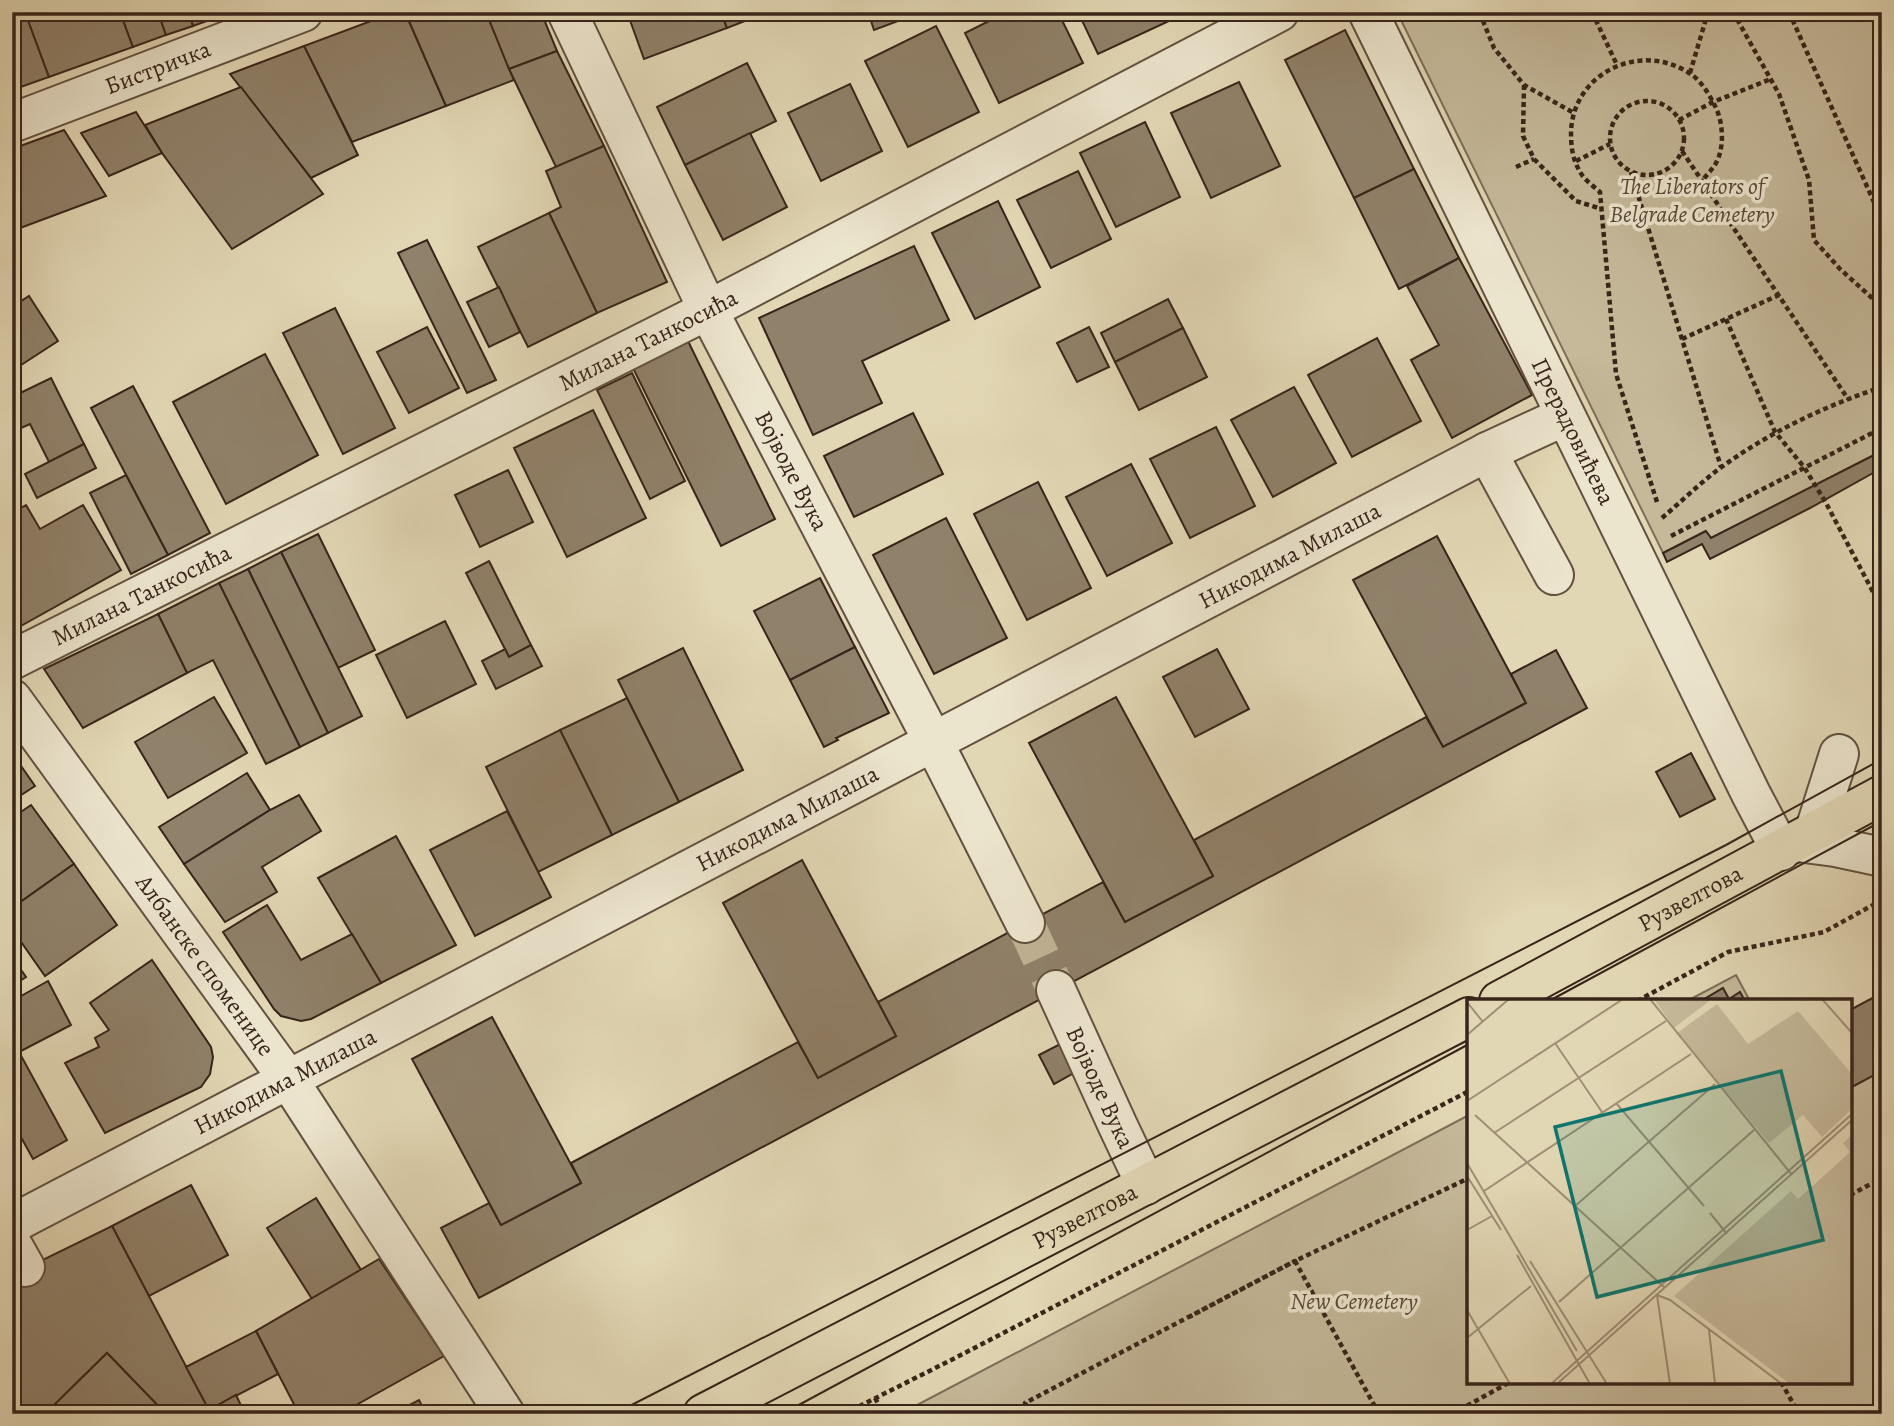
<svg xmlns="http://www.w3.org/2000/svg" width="1894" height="1426" font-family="Alegreya,serif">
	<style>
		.green { fill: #c5b99a; stroke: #7e6e5a; stroke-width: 2 }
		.building { fill: #90816a; stroke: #38241a; stroke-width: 2 }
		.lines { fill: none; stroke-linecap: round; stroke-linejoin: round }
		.minor-tunnel { stroke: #c0b395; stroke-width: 38; stroke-dasharray: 38 19; stroke-linecap: butt }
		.minor-casing { stroke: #625140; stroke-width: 42 }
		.major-casing { stroke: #38241a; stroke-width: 42 }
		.path { stroke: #38241a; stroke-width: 4.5; stroke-dasharray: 5 3.5; stroke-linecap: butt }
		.minor { stroke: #ece5ce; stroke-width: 38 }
		.major { stroke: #e2d7b4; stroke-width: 38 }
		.tram { stroke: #38241a; stroke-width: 2 }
		.labels { text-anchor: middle; stroke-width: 7; stroke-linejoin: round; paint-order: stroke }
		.street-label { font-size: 24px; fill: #38241a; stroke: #ece5ce }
		.park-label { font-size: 24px; font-style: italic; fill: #5b493a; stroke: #ece5ce }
		.inset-road { fill: none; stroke: #9e8f76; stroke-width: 2 }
		.view { fill: #0f766e; fill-opacity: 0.15; stroke: #0f766e; stroke-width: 3.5 }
		.inset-edge { fill: none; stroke: #38241a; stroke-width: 3.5 }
	</style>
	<rect width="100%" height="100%" fill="#e2d7b4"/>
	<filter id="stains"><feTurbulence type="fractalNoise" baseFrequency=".00286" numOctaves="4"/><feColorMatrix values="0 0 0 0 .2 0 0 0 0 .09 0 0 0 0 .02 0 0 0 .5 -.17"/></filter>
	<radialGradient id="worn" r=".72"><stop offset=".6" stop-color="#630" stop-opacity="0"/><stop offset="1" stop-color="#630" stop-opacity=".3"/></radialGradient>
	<g class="green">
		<path d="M1397,12H1882V451L1711,538L1705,531L1663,553Z"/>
		<path d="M1736,975L1750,1001H1687Z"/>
		<path d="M1882,993V1414H900L1469,1115V1382H1850V1010Z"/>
	</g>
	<g class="building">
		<path d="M12,12H25L49,77L12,90Z"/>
		<path d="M25,12H120L133,47L49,77Z"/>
		<path d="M120,12H158L166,35L133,47Z"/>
		<path d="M158,12H189L193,26L166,35Z"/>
		<path d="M189,12H228L229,13L193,26Z"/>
		<path d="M395,12H405L446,106L352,142L304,46Z"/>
		<path d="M405,12H486L514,80L446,106Z"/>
		<path d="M486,12H541L557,51L509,69Z"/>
		<path d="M627,12H721L727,28L644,59Z"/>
		<path d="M721,12H768L727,28Z"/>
		<path d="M868,12H922L874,30Z"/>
		<path d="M1007,12H1058L1083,63L999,103L965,33Z"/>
		<path d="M1078,12H1165L1169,21L1098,54Z"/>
		<path d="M936,26L979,112L908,147L865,61Z"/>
		<path d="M1345,30L1414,169L1354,198L1285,60Z"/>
		<path d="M304,46L358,155L311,178L230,74Z"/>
		<path d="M557,51L604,146L556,167L509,69Z"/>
		<path d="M747,63L776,121L685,165L657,107Z"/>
		<path d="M1239,82L1280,166L1211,198L1171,113Z"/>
		<path d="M850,84L882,151L821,181L788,113Z"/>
		<path d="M241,87L323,194L232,249L162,153L145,125Z"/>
		<path d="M136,112L162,153L109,176L81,133Z"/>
		<path d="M1145,122L1180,197L1116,227L1080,153Z"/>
		<path d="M64,130L106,196L12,231V149Z"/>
		<path d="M750,133L787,207L723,240L685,165Z"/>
		<path d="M604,146L667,282L597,313L549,213L561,207L546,171Z"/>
		<path d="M1414,169L1459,258L1399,289L1354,198Z"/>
		<path d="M1078,171L1111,239L1051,268L1017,200Z"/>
		<path d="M998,201L1040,287L975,319L932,233Z"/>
		<path d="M549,213L597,313L528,347L478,247Z"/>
		<path d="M427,240L496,380L467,393L398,253Z"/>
		<path d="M914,246L949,320L862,361L882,403L813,435L759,318Z"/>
		<path d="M1459,258L1532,395L1452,438L1411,360L1439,345L1407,286Z"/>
		<path d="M499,287L520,332L489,347L467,302Z"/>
		<path d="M29,296L58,341L15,369L12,365V307Z"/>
		<path d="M1168,299L1183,328L1115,362L1101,333Z"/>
		<path d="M335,308L395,428L343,454L283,333Z"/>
		<path d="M427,327L459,388L409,413L377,352Z"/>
		<path d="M1089,327L1109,367L1077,382L1057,343Z"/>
		<path d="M1183,328L1207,377L1139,410L1115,362Z"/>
		<path d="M1377,338L1421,421L1352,457L1308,375Z"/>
		<path d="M687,339L775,519L721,546L632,366Z"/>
		<path d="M265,354L318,455L226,504L173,402Z"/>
		<path d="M632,373L685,481L650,499L597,390Z"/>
		<path d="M51,378L84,444L49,462L30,424L12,432V397Z"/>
		<path d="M133,386L210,533L168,555L91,408Z"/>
		<path d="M1294,387L1336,463L1273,497L1231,420Z"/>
		<path d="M593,410L646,518L567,557L514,448Z"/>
		<path d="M913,413L943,474L854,517L824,456Z"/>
		<path d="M1216,427L1255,506L1190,538L1150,459Z"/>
		<path d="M84,444L96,468L37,498L25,474Z"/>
		<path d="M1882,451V468L1810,508L1710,559L1702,544L1667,562L1663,553L1706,531L1711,538Z"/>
		<path d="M1131,464L1172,543L1107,576L1066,497Z"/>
		<path d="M508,470L533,522L480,547L455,495Z"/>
		<path d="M126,475L168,555L131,574L90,493Z"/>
		<path d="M1038,482L1091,588L1027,620L974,514Z"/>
		<path d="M26,505L40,529L83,505L121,570L19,627L12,616V513Z"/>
		<path d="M946,518L1007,638L934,674L873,555Z"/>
		<path d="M318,534L375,650L338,668L281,552Z"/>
		<path d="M1437,536L1526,703L1443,747L1353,580Z"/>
		<path d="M281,552L362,716L328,733L248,569Z"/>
		<path d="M489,561L531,645L509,657L466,573Z"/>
		<path d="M248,569L328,733L300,747L219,583Z"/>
		<path d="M820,578L855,647L790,680L754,611Z"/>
		<path d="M219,583L300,747L266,764L213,660L187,673L158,614Z"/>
		<path d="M158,614L187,673L83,728L44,669Z"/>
		<path d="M445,621L476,684L407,718L376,655Z"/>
		<path d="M531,645L542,666L496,689L482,661L505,649L509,657Z"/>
		<path d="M855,647L889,713L836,738L838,740L824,747L790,680Z"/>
		<path d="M683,648L743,770L679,802L618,680Z"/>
		<path d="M1217,649L1249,709L1195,737L1163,677Z"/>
		<path d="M1556,650L1587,708L479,1298L441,1228L489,1203L501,1225L581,1183L571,1163L798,1042L818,1078L896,1036L878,1002L1103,882L1125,922L1213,876L1194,840L1426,717L1443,747L1526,703L1511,674Z"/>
		<path d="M214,697L247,753L168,798L135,742Z"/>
		<path d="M1116,697L1213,876L1125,922L1029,743Z"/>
		<path d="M627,698L679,802L612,835L560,730Z"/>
		<path d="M560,730L612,835L538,872L486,767Z"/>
		<path d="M12,753L35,786L12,801Z"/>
		<path d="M1691,753L1715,799L1680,817L1656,772Z"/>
		<path d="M247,773L270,810L184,864L159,827Z"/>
		<path d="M299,795L321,831L262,867L277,892L225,922L184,864L270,810Z"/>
		<path d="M31,805L74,864L12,908V818Z"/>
		<path d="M507,811L551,897L475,936L430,850Z"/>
		<path d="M396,836L456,945L381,983L318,878Z"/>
		<path d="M802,860L896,1036L818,1078L723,903Z"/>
		<path d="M74,864L117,925L45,976L12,929V908Z"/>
		<path d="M267,905L301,960L352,934L381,983L311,1019L301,1021L281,1016L274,1009L223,932Z"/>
		<path d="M12,957L26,977L12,986Z"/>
		<path d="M152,960L211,1047L213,1057L210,1074L201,1087L105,1133L65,1063L99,1047L95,1038L109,1030L90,1003Z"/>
		<path d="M48,981L71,1025L19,1052L67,1140L33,1159L12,1121V1001Z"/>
		<path d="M1723,988L1729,999L1740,992L1745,1001H1701Z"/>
		<path d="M1882,993V1071L1850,1088V1010Z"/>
		<path d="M492,1017L581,1183L501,1225L412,1059Z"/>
		<path d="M1064,1042L1079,1070L1054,1084L1039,1055Z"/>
		<path d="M191,1185L228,1255L149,1296L112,1226Z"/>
		<path d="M316,1198L361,1270L312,1299L267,1228Z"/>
		<path d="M112,1226L209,1410L199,1414H166L107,1353L45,1414H12V1275Z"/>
		<path d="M379,1259L444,1356L340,1414H299L256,1331Z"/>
		<path d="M256,1331L278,1374L209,1410L186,1367Z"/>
		<path d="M107,1353L166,1414H45Z"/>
		<path d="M236,1395L245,1414H210L209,1410Z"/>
		<path d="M419,1400L426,1414H392Z"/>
	</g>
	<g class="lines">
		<path class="minor-tunnel" d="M1025,923L1056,990"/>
		<g class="minor-casing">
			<g id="minor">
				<path id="s1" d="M567,12L708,310L934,743L1025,923"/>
				<path id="s2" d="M1368,12L1751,794L1781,851"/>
				<path id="s3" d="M12,123L303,12"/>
				<path d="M1487,452L1554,575"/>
				<path id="s4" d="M12,660L708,310L1279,12"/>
				<path id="s5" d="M12,699L288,1079L505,1414"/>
				<path d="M1814,833L1839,754"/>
				<path d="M1797,842L1835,847L1882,857"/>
				<path id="s6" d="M1056,990L1118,1126L1146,1185"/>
				<path id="s7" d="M12,1224L1487,452L1565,416"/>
				<path d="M12,1244L25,1267"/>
			</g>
		</g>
		<g class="major-casing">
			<g id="major">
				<path id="s8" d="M1499,1001L1882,795"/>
				<path id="s9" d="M703,1414L1469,1017"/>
			</g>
		</g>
		<g class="path">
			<path d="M1482,12L1483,21L1494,48L1524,85L1574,113"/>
			<path d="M1592,12L1617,65"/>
			<path d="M1733,12L1779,94L1809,180L1814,240L1840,269L1882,307"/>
			<path d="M1789,12L1882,220"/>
			<path d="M1690,73L1708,12"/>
			<path d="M1524,85L1523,136L1534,159L1576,201L1602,209"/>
			<circle cx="1647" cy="138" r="37"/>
			<path d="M1679,120L1713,102L1771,79"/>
			<path d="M1682,151L1848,399"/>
			<path d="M1576,161L1610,144"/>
			<path d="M1516,167L1534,159"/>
			<path d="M1631,172L1721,467"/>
			<path d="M1726,319L1775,432L1804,467L1826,503L1882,609"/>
			<path d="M1682,339L1779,295"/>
			<path d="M1657,502L1616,374L1600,192C1592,185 1582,178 1578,168C1572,157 1571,144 1571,132C1573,73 1640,41 1689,73C1701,80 1709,94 1715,106C1723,121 1725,147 1716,163C1713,169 1707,174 1703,180"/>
			<path d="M1662,518C1682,501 1702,481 1723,466C1772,431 1825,406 1882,387"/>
			<path d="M1671,536L1882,428"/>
			<path d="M1637,1001L1728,952L1824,932L1882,900"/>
			<path d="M1850,1195L1882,1178"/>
			<path d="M1781,1382L1799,1414"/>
			<path d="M875,1398L884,1414"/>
			<path d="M577,1411L579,1414"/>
			<path d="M844,1414L957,1357L1469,1091"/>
			<path d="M1031,1414L1025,1403L1295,1261L1189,1317"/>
			<path d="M1379,1414L1295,1261L1469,1178"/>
			<path d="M1452,1414L1510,1382"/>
		</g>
		<use href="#minor" class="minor"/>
		<use href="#major" class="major"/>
		<g class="tram">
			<path d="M1549,1001L1882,821"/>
			<path d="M614,1414L1726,845L1882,759"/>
			<path d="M782,1414L1469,1044"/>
		</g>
	</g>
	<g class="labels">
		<g class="street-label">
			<text dy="8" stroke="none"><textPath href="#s3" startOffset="156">Бистричка</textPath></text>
			<text dy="8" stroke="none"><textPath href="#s4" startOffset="712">Милана Танкосића</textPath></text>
			<text dy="8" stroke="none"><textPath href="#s2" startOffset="467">Прерадовићева</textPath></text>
			<text dy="8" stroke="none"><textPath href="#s1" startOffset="511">Војводе Вука</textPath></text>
			<text dy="8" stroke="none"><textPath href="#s7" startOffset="1442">Никодима Милаша</textPath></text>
			<text dy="8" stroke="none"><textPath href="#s4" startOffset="145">Милана Танкосића</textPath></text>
			<text dy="8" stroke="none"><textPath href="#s7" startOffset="875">Никодима Милаша</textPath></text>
			<text dy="8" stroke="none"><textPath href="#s8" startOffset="217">Рузвелтова</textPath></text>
			<text dy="8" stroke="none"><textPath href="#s5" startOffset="329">Албанске споменице</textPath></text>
			<text dy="8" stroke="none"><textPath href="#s7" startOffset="308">Никодима Милаша</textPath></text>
			<text dy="8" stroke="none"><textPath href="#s6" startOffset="107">Војводе Вука</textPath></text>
			<text dy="8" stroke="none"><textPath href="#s9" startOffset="430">Рузвелтова</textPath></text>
		</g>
		<g class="park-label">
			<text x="1692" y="194">The Liberators of<tspan x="1692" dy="28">Belgrade Cemetery</tspan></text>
			<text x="1354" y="1309">New Cemetery</text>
		</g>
	</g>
	<g transform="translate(1467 999)">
		<rect width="385" height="385" fill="#e2d7b4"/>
		<path d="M187,0H245L207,29ZM250,5L281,45L331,12L385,75V110L355,138L336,116L302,144L210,34ZM385,136V385H323L207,297L324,192L331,200L360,174L383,153L376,144Z" fill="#c5b99a"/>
		<path class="inset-road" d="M183,0L325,176M355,0L385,34M0,3L16,23M0,36L42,0M88,44L135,113M0,102L156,0M149,104L237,207M8,116L198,289M27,134L199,22M0,164L110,352M0,177L34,231M17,192L224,55M107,208L248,85M243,214L260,235M0,231L25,217M50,256L123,385M63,262L140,385M92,303L287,131M0,311L43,385M242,331L248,385M0,339L64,287M84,385L385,115M90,385L385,121M203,385L190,296L203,301L315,385"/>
		<path class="view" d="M314,72L356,241L130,298L88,128Z"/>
		<rect width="385" height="385" class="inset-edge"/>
	</g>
	<rect width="1894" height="1426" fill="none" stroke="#e2d7b4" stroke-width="42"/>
	<rect x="14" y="14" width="1866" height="1398" fill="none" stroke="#38241a" stroke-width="3.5"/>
	<rect x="21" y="21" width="1852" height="1384" fill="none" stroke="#38241a" stroke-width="2"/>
	<rect width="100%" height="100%" filter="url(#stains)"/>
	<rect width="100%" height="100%" fill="url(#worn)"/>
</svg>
